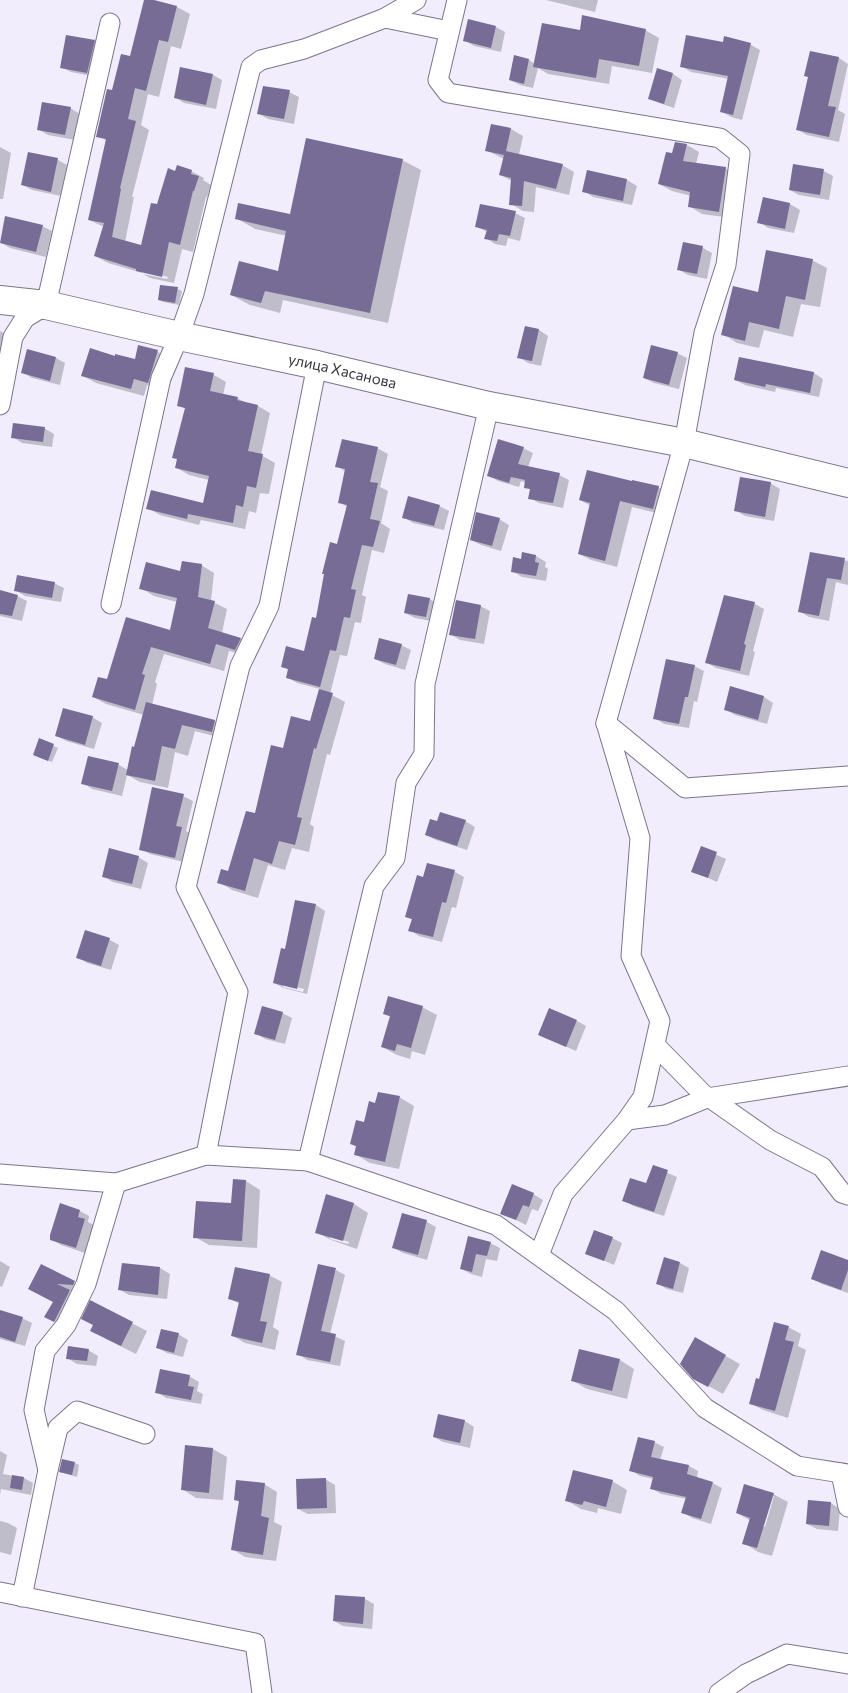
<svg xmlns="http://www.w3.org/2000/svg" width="848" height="1693" font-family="Commissioner,sans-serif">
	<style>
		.shadow { fill: #0003; fill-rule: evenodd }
		.building { fill: #776c96 }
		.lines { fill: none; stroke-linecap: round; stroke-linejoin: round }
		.street-casing { stroke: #7b758c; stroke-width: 21 }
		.secondary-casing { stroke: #7b758c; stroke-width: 30 }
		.street { stroke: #fff; stroke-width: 19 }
		.secondary { stroke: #fff; stroke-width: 28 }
		.labels { text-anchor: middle; stroke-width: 5; stroke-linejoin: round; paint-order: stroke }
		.street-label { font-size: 15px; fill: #37353f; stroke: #fff }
	</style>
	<rect width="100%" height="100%" fill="#f1edfd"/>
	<g class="shadow">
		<path d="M145,0L177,7L190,14L181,49L171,46L159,97L148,94L141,125L149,130L132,197H134L125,242L142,247L158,206L176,172L191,171L204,178L203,180L211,185L207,197H206L193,252L182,249L174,283L150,278L143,274L167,279L168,277L139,270L142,273L108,263L95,256L104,227L89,220L107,141L98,136L113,92L131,57Z"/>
		<path d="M546,0H598L595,12Z"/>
		<path d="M583,16L645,30L659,38L652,73L612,66L609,84L548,74L538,68L533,88L520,85L510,80L529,60L535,64L581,31Z"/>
		<path d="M496,27L505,32L501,52L474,46L464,40Z"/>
		<path d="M725,38L751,45L760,50L742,120L731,117L721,111L729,79L691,72L681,66L724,43Z"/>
		<path d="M94,41L104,47L97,77L71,72L61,67Z"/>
		<path d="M811,52L839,58L848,64L838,110L845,114L839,142L807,135L798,130L809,77Z"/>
		<path d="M658,70L673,74L682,80L674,108L659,103L649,98Z"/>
		<path d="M213,75L222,80L216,109L184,103L175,97Z"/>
		<path d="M289,92L299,97L294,124L268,119L259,114Z"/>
		<path d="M70,108L80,114L75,140L48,135L38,129Z"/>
		<path d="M492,125L511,129L523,136L519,155L562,165L574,172L569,195L536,187L534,212L523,211L511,204L512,181L500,175L504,159L486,150Z"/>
		<path d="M687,145L699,152L696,164L725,168L738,176L731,218L702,214L689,206L691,196L672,191L659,184Z"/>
		<path d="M0,147L11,153L3,199H0Z"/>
		<path d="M29,154L58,160L67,165L61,196L32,190L23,185Z"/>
		<path d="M402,160L421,170L388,323L283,300L280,313L250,305L231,295L279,273L287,236L255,229L236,218L291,216Z"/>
		<path d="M824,171L833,176L829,200L799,195L790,190Z"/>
		<path d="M588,172L627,180L637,186L632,205L593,197L584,191Z"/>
		<path d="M764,198L790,204L800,210L794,233L768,228L759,222Z"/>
		<path d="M515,213L525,218L520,241L508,238L506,246L495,244L486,238L487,232L476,226Z"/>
		<path d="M42,226L52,231L46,257L10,248L0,242Z"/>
		<path d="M684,244L703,248L712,253L707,279L688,275L678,269Z"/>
		<path d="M812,260L827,268L820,307L801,304L793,337L764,330L759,348L737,343L723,334L759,294Z"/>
		<path d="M177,289L182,291L179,305L163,302L159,300Z"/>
		<path d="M539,330L548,336L541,366L528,363L519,357Z"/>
		<path d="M0,331L13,338L0,368Z"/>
		<path d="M139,347L158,352L170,359L162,389L147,385L144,396L96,383L83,376L116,357L136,361Z"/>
		<path d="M28,350L56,358L65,363L60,385L32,378L22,372Z"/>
		<path d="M677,353L687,358L679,389L654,383L644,378Z"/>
		<path d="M186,369L214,375L226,382L223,395L237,398L247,403L258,406L270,413L261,455L275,463L269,494L260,493L256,513L249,511L245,529L201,520L199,525L160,515L148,508L204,505L209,480L189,475L177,468L178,460L174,458L186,409L179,405Z"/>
		<path d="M814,373L823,379L819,397L776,388L775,392L745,385L735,380Z"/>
		<path d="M44,428L54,434L52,447L22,443L13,437Z"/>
		<path d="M377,448L388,454L380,487L388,491L381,523L390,529L384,553L372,550L362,595L366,597L361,623L355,622L347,656L340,655L330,694L345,702L330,755L327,754L310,824L314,827L309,852L292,848L285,870L268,865L258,898L232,890L219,882L229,872L256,815L284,750L311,722L320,689L297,683L287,677L289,670L282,666L305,652L317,619L337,545L347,507L340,502L346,472L337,466Z"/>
		<path d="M523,448L533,453L528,467L559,475L569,480L563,508L539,503L530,498L531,490L526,487V483L521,481L519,487L498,481L488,475Z"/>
		<path d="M770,483L780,489L774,521L745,516L735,510Z"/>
		<path d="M658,487L670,494L665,515L632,507L617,567L591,560L579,554L591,506L580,500Z"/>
		<path d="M439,506L449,511L444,530L413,523L404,517Z"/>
		<path d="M499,519L509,525L501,551L481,545L471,540Z"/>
		<path d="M811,553L848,561V585L836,582L829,621L809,617L799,611Z"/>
		<path d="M523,554L536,556L546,562L545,567L548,569L546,581L522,577L512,571L522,560Z"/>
		<path d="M201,565L214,573L211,601L227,609L222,633L241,639L253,646L249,656L229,651L224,671L164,654L155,682L157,684L152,705L215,721L228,728L225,739L195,731L188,756L175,752L168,788L140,782L127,775L122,796L92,789L83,783L119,765L128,770L144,715L106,704L93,697L108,681L127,618L171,632L177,602L154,596L141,588Z"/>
		<path d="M54,583L64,588L61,602L25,596L15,590Z"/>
		<path d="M0,592L17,596L27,601L22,621L0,616Z"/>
		<path d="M725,596L755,604L764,609L753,651L755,652L749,676L716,668L706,662Z"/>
		<path d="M430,599L439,605L436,622L415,618L405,613Z"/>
		<path d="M480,606L490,611L484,644L460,640L450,634Z"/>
		<path d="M401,645L411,650L405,670L385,664L375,659Z"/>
		<path d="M694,666L704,671L697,702L694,701L689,728L664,724L655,718Z"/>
		<path d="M731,688L764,697L773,703L767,724L735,715L725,709Z"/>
		<path d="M92,717L102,723L94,749L66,741L57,736Z"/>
		<path d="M40,740L58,748L52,762L38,757Z"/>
		<path d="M183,796L193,801L186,831L191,834L184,862L150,854L141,849Z"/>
		<path d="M465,821L475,827L467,850L436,840L426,835L438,823Z"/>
		<path d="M701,848L726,859L717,882L693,871Z"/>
		<path d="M138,857L148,863L141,889L113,882L103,876Z"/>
		<path d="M428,864L455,872L464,877L456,908L452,907L442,942L419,936L410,930L413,920L407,917L424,878Z"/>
		<path d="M296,901L316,905L325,911L307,994L284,988L274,983L286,950ZM283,984L304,989L303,992L283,987Z"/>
		<path d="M86,932L110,940L119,945L111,970L87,963L78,957Z"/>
		<path d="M422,1007L437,1015L425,1055L412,1051L410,1059L397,1055L382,1047L391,1017L384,1014Z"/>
		<path d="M282,1013L292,1018L285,1044L265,1039L256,1033Z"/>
		<path d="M577,1021L586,1026L576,1051L540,1035Z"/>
		<path d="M399,1097L414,1106L399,1169L370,1163L355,1154L357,1147L352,1144L376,1104Z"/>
		<path d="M654,1167L677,1177L664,1216L633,1206L624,1200L647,1185Z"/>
		<path d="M246,1181L260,1190L257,1248L209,1245L195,1237L232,1204Z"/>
		<path d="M533,1194L543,1200L538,1211L532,1209L526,1225L502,1213Z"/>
		<path d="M327,1196L354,1204L368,1213L357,1249L331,1240L316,1232ZM330,1236L349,1242L348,1244L330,1239Z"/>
		<path d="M61,1205L80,1211L89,1216L88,1222L94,1225L85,1253L61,1245L51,1239Z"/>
		<path d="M403,1215L427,1222L436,1227L427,1260L403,1253L394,1248Z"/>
		<path d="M469,1238L490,1243L500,1248L497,1261L486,1259L482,1277L471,1274L462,1269Z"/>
		<path d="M612,1238L622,1243L614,1265L587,1253Z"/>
		<path d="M0,1261L10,1267L2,1287L0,1286Z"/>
		<path d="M848,1261V1293L822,1284L812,1279Z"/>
		<path d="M680,1263L689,1268L683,1293L667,1289L658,1284Z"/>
		<path d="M123,1264L160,1268L170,1274L167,1299L129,1295L120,1290Z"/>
		<path d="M41,1265L89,1291L88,1293L69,1291L84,1300L61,1325L46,1317L54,1302Z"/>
		<path d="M336,1270L345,1275L330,1334L345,1341L340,1366L307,1360L298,1354Z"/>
		<path d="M269,1275L282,1282L273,1327L279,1331L275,1350L245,1343L233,1336L240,1304L230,1299Z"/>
		<path d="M91,1302L147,1331L136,1354L106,1339L95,1325Z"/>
		<path d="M0,1311L22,1318L32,1323L25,1346L0,1339Z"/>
		<path d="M788,1327L801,1334L798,1346L806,1350L788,1418L763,1410L750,1403L760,1381Z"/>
		<path d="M178,1334L188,1340L183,1357L167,1353L158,1348Z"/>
		<path d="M695,1339L740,1364L723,1394L694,1378Z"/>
		<path d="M88,1350L98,1356L96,1366L77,1364L67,1358Z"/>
		<path d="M620,1360L634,1369L627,1399L587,1389L573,1381Z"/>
		<path d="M189,1376L199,1382L197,1391L203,1394L201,1404L166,1398L157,1392Z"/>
		<path d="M465,1421L474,1427L470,1448L443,1442L434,1437Z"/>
		<path d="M654,1442L664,1447L660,1460L689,1466L698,1471L697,1478L712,1483L722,1488L711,1524L692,1518L683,1512L687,1499L661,1494L651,1488L654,1479L640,1476L631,1470Z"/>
		<path d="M213,1449L227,1457L223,1500L196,1498L182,1489Z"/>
		<path d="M0,1451L7,1455L3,1474L24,1478L33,1483L31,1495L1,1489L0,1495Z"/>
		<path d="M75,1463L79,1465L77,1477L60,1472Z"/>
		<path d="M325,1479L335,1485L336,1513L308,1514L298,1509Z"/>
		<path d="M612,1481L627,1490L621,1514L598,1508L597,1513L581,1509L566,1500Z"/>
		<path d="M264,1484L277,1492L274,1522L282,1526L276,1561L245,1557L232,1549L240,1502L235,1500Z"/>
		<path d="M773,1494L788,1502L772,1556L758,1552L744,1543L751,1521L737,1513ZM772,1496H774L765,1527H762Z"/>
		<path d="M831,1503L840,1509L838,1531L817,1529L807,1524Z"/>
		<path d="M0,1521L8,1523L17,1528L11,1555L0,1552Z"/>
		<path d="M365,1599L374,1604L372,1629L343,1626L334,1621Z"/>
	</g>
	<g class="building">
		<path d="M144,0H154L177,6L168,42L159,40L146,91L135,88L128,119L136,121L120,188L121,189L112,237L141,245L151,203L157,204L168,168L175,171L177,165L192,170L191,174L199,176L194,191H193L180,245L169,242L162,277L136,271V269L94,256L104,223L88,220L106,139L96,137L107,89L112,90L121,54L130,56Z"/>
		<path d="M582,15L646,29L639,66L599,59L596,78L533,67L542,23L580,30Z"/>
		<path d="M468,19L496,26L491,48L463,41Z"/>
		<path d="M66,35L95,40L87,73L60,68Z"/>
		<path d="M686,35L723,42L724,36L751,43L733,115L720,112L728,76L680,67Z"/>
		<path d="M810,51L839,57L828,106L836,107L829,137L796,130L808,77L804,76Z"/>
		<path d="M514,55L529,59L524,84L509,80Z"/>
		<path d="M180,67L213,74L206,105L174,98Z"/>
		<path d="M657,68L673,73L664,104L648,99Z"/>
		<path d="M263,86L290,90L284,119L257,114Z"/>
		<path d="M42,102L71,107L65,135L37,130Z"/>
		<path d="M491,124L511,128L506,151L563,164L556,189L524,181L522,206L509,205L511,178L499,175L504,155L485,151Z"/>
		<path d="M306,138L403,159L370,313L265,291L261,303L230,295L239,261L278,271L286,231L235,219L238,203L290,214Z"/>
		<path d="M675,142L687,144L683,161L726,167L719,212L688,207L690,192L658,184L666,152L672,153Z"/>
		<path d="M28,152L58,158L51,192L21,185Z"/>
		<path d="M793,164L824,169L820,195L789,190Z"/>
		<path d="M587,170L627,179L623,201L582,192Z"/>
		<path d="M763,197L790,203L785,229L757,223Z"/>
		<path d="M480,204L516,211L510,236L499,234L497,241L484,239L487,230L475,227Z"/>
		<path d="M5,216L43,225L36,252L0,243Z"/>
		<path d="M683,242L703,246L697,274L677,270Z"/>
		<path d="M766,250L813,259L805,300L786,296L779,329L749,322L745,341L721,335L733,286L758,292Z"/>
		<path d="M160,285L178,287L175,303L158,300Z"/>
		<path d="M525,326L539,329L532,361L517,358Z"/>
		<path d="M138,345L158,350L148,383L134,379L131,389L81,376L90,348L115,356V354L135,359Z"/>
		<path d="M651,345L678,352L669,385L643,378Z"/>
		<path d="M27,349L56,357L50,381L21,373Z"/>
		<path d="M739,357L814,372L810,393L766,384L765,387L734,380Z"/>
		<path d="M185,367L214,373L210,391L238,397L237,400L258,405L248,451L263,454L256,488L247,486L243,507L236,505L233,523L188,514L187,519L146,509L151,490L203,503L209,476L175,468L177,459L172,458L185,408L177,406Z"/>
		<path d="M13,423L45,427L43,442L11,438Z"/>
		<path d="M342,439L378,447L370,482L378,483L370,519L380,521L373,547L362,545L351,589L356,590L350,618L344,617L336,651L330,650L320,687L286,678L288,669L281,667L286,646L304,651L312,617L316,618L324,574H322L330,542L337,544L347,505L338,503L345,469L335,467Z"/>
		<path d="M498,439L524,447L518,464L560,473L553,503L528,499L530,489L524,488L525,480L511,477L509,483L487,476Z"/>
		<path d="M587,470L632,481V480L659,486L653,509L620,501L605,561L578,554L590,503L579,500Z"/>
		<path d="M740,477L771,482L765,517L734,511Z"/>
		<path d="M408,496L440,505L434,526L402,518Z"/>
		<path d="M476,512L500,518L492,546L470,540Z"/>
		<path d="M522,552L536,555L535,562L539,563L536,576L511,572L513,557L521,559Z"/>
		<path d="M810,552L845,558L841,580L827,578L819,616L798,612Z"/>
		<path d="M182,561L202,564L198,597L215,601L208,628L241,638L235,650L216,644L210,664L151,647L142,674L145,675L135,710L92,697L98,677L107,679L126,617L170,630L177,598L139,589L146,562L180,571Z"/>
		<path d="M17,575L55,582L52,598L14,591Z"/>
		<path d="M0,590L18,595L12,616L0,614Z"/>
		<path d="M408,594L430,598L426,617L404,613Z"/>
		<path d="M724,595L755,602L744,644L746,645L740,671L705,663Z"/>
		<path d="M456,600L481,605L475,639L449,635Z"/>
		<path d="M379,638L402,644L396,665L374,659Z"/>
		<path d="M666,659L695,665L688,697H685L679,724L653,719Z"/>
		<path d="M730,686L764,696L758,720L724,710Z"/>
		<path d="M319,689L333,693L316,749L314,748L297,817L302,818L295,845L279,841L272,864L254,858L245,891L217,883L221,869L228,871L246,811L255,813L271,745L283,748L291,716L310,721Z"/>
		<path d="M146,702L215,720L212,732L182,725L175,749L162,746L155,781L126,775L132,746L134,747Z"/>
		<path d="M63,708L93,716L85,745L55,736Z"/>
		<path d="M39,738L54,744L48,761L33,755Z"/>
		<path d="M88,756L119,763L112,791L81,784Z"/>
		<path d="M152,787L184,794L176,826L182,827L175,858L139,850Z"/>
		<path d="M440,812L466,820L457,846L425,835L430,819L437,821Z"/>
		<path d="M701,846L717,852L708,878L691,872Z"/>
		<path d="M109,848L139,856L132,884L102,877Z"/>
		<path d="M427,863L455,870L446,903L442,902L433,937L408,931L412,919L405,917L417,875L423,877Z"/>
		<path d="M295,900L316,904L297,989L273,983L281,948L285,949Z"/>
		<path d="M85,930L110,938L101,966L76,958Z"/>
		<path d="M388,996L423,1006L411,1048L397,1044L395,1051L381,1047L390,1016L383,1014Z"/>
		<path d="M262,1006L283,1012L275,1040L254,1034Z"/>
		<path d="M549,1008L577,1020L566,1047L538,1035Z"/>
		<path d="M378,1092L400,1096L385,1162L354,1155L356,1146L350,1144L356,1120L364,1122L369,1101L375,1103Z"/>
		<path d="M653,1165L668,1170L654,1212L622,1201L630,1178L646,1183Z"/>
		<path d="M233,1179L246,1180L242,1241L193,1238L196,1201L231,1203Z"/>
		<path d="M512,1184L534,1193L529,1207L523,1205L516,1220L500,1214Z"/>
		<path d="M326,1194L354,1203L343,1241L315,1233Z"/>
		<path d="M60,1203L80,1210L78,1217L85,1219L76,1248L50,1240V1235Z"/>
		<path d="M402,1213L427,1220L418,1255L392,1248Z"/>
		<path d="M594,1230L613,1237L604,1261L585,1254Z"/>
		<path d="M468,1236L491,1242L487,1256L476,1254L472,1272L460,1269Z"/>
		<path d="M821,1250L848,1260V1270L841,1290L811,1279Z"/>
		<path d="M664,1257L680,1262L673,1289L656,1284Z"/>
		<path d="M122,1263L160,1267L158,1295L118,1290Z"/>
		<path d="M41,1264L75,1281L73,1285L57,1284L70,1290L54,1322L44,1317L53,1302L28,1289Z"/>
		<path d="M318,1264L336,1268L321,1331L336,1334L330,1362L296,1355Z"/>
		<path d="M235,1267L270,1274L260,1321L267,1322L262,1343L231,1336L239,1302L228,1299Z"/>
		<path d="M90,1300L133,1322L121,1346L90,1331L93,1325L81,1319Z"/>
		<path d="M0,1310L23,1317L15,1342L0,1337Z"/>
		<path d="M774,1322L789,1326L785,1340L794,1342L775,1411L749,1404L756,1378L759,1379Z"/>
		<path d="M161,1329L179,1333L174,1353L156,1348Z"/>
		<path d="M695,1337L726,1355L708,1387L693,1379L680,1364Z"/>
		<path d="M68,1346L89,1349L87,1361L66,1359Z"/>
		<path d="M579,1349L620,1359L612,1391L571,1381Z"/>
		<path d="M160,1369L190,1375L188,1386L194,1387L191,1400L155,1393Z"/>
		<path d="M438,1414L465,1420L460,1443L433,1437Z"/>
		<path d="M638,1437L655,1441L651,1457L689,1465L687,1474L713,1482L701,1519L681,1513L686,1497L650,1489L653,1477L629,1471Z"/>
		<path d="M185,1445L213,1448L209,1493L181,1490Z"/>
		<path d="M62,1459L75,1462L72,1475L59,1472Z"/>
		<path d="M573,1470L613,1480L606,1507L584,1501L582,1505L565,1501Z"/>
		<path d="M12,1475L24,1477L22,1490L10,1488Z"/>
		<path d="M326,1478L327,1508L297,1509L296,1479Z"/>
		<path d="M236,1480L265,1483L261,1516L269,1518L263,1555L231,1550L239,1501L234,1500Z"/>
		<path d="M744,1484L774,1493L757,1548L742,1544L750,1518L736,1513Z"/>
		<path d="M808,1500L831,1502L829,1526L806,1524Z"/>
		<path d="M335,1595L365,1597L363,1624L333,1621Z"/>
	</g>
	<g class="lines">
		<g class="street-casing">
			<g id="street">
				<path d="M457,0L438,80L448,93L720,138L740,154L726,265L704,333L684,443L606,723L685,788L848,776"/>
				<path d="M385,18L416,0"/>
				<path d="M0,405L13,337L25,318L46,305L110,23"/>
				<path d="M111,604L161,378L179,336L194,294L251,67L261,60L304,49L385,18L449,31"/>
				<path d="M655,1045L707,1098L848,1076"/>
				<path d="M710,1098L770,1140L822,1167L842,1193L848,1195"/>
				<path d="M627,1120L665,1115L707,1098"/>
				<path d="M206,1155L238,992L186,887L240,666L269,606L317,365"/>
				<path d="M308,1161L374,886L395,858L406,783L424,754L425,684L489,406"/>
				<path d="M0,1174L116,1183L86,1284L66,1325L45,1351L34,1410L48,1470"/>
				<path d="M116,1183L206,1155L308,1161L496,1225L616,1311L705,1408L797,1466L848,1474"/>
				<path d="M539,1255L563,1194L627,1120L643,1097L660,1021L631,956L640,838L606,723"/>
				<path d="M841,1473L848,1507"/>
				<path d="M0,1592L255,1643L262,1693"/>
				<path d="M22,1597L48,1470L58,1428L77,1411L145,1434"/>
				<path d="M719,1693L746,1674L787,1654L848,1664"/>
			</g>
		</g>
		<g class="secondary-casing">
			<g id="secondary">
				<path id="s1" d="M0,300L46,305L179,336L317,365L489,406L684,443L848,483"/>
			</g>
		</g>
		<use href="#street" class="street"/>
		<use href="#secondary" class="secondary"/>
	</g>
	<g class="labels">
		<g class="street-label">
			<text dy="5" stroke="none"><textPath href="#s1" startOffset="350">улица Хасанова</textPath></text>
		</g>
	</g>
</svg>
